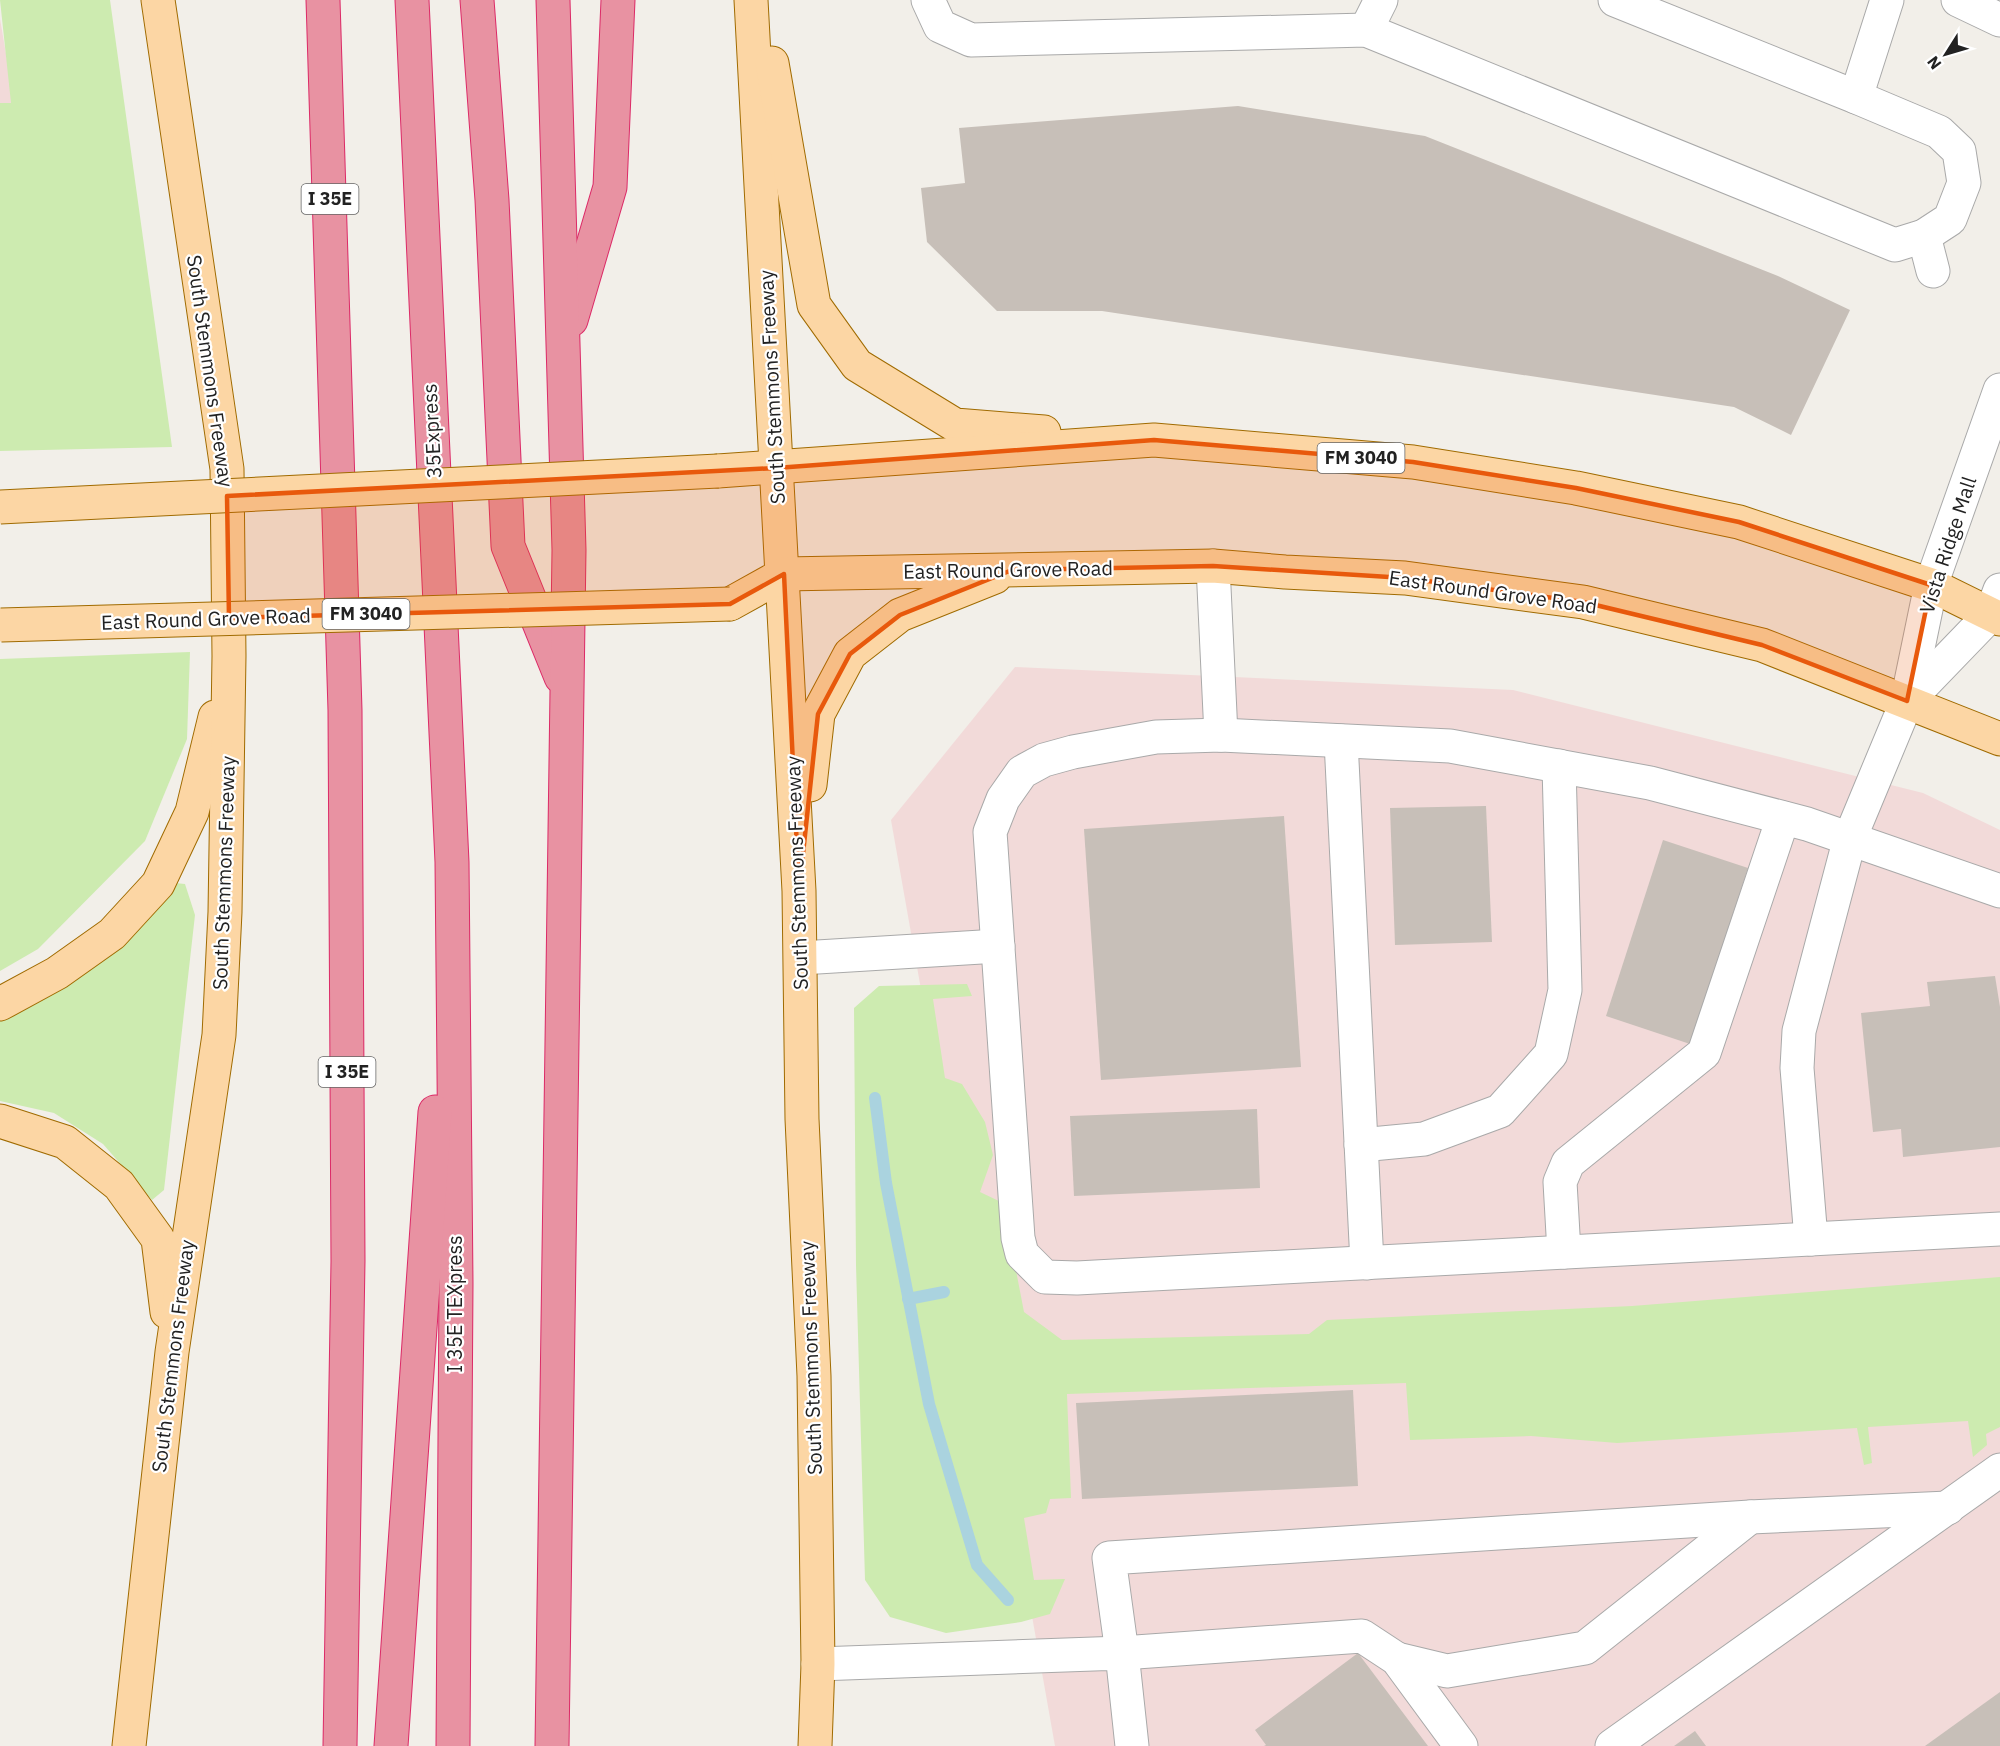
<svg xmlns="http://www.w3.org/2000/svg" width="2000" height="1746" font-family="'IBM Plex Sans',sans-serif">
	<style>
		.commercial { fill: #f2dad9 }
		.grass { fill: #cdebb0 }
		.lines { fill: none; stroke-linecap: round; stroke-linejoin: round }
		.stream { stroke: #aad3df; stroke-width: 12 }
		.building { fill: #c7bfb8 }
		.minor-casing { stroke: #a9a9a9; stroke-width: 35 }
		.major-casing { stroke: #a06b00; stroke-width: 35 }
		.highway-casing { stroke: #dc2a67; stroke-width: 35 }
		.minor { stroke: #fff; stroke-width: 33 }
		.major { stroke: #fcd6a4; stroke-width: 33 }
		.highway { stroke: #e892a2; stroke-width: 33 }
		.major-bridge-casing { stroke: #a06b00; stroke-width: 35; stroke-linecap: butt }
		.major-bridge { stroke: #fcd6a4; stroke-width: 33 }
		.marked { fill: #e8590c; fill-opacity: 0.2; stroke: #e8590c; stroke-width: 4.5; stroke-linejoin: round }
		.labels { text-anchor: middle; stroke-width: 4.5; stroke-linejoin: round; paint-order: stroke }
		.shield { fill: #fff; stroke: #646464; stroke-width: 1.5 }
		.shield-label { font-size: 18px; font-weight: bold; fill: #222 }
		.street-label { font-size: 20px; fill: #222; stroke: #fff }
	</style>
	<rect width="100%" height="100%" fill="#f2efe9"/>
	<g class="commercial">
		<path d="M0,19L26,170L0,175Z"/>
		<path d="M1015,667L1513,690L1923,793L2000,830V1746H1055L891,820Z"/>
	</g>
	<g class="grass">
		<path d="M0,0H110L172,447L0,451V103H11Z"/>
		<path d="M190,652L187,739L145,841L38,949L0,971V659Z"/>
		<path d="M175,883L185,884L195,915L164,1190L152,1200L103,1144L54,1113L0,1101V1020Z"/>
		<path d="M967,984L972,996L933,999L945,1078L962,1084L985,1122L993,1155L980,1192L1003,1203L1024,1312L1062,1340L1309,1334L1327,1320L1632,1306L2000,1277V1427L1986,1434L1987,1445L1973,1457L1968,1421L1868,1427L1872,1463L1864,1465L1857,1428L1617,1443L1531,1436L1410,1440L1406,1383L1067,1394L1071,1498L1050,1499L1046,1513L1024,1518L1034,1580L1065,1579L1050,1614L1021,1622L946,1633L890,1617L865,1580L856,1265L854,1008L879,986Z"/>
	</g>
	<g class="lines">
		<g class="stream">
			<path d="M875,1098L886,1183L929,1404L977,1565L1008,1600"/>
			<path d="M908,1299L944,1292"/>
		</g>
	</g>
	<g class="building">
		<path d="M1238,106L1425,136L1778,276L1850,310L1791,435L1734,407L1102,311H997L927,242L921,188L965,183L959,128Z"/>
		<path d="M1486,806L1492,942L1395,945L1390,808Z"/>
		<path d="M1284,816L1301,1067L1101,1080L1084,829Z"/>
		<path d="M1663,840L1748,868L1690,1044L1606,1016Z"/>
		<path d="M1995,976L2000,1007V1147L1903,1157L1901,1129L1873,1132L1861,1013L1930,1006L1927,982Z"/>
		<path d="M1257,1109L1260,1188L1074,1196L1070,1116Z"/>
		<path d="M1353,1390L1358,1486L1082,1499L1076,1403Z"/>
		<path d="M1358,1653L1428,1746H1264L1266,1745L1255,1730Z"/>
		<path d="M2000,1692V1746H1925Z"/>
		<path d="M1695,1731L1706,1746H1674Z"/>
	</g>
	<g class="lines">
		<g class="minor-casing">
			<g id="minor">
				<path d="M928,0L940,26L971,40L1366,30L1895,245L1924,236L1950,219L1964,183L1959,151L1939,132L1856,97L1887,0"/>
				<path d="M1615,0L1856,97"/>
				<path d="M1958,0L2000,20"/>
				<path d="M1366,30L1381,0"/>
				<path d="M1924,236L1933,271"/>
				<path d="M1213,566L1221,735"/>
				<path d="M1907,701L1991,614L2000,590"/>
				<path d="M1341,741L1367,1263"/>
				<path d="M2000,891L1807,824L1650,783L1450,746L1221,735L1156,737L1073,752L1044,760L1022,772L1003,799L990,832L1018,1238L1022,1254L1045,1277L1077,1278L2000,1229"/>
				<path d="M801,958L998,946"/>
				<path d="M1361,1145L1424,1139L1500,1111L1551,1054L1565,990L1559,766"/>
				<path d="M1811,1239L1797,1068L1799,1031L1850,838L1907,701L1931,585L2000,390"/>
				<path d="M1564,1252L1560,1182L1568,1163L1704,1053L1783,818"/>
				<path d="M1397,1659L1447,1671L1585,1648L1750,1517"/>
				<path d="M818,1664L1122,1653L1132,1746"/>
				<path d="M1461,1746L1397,1659L1362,1636L1122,1653L1109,1558L1750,1517L1948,1508"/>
				<path d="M1612,1746L2000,1470"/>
			</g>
		</g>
		<g class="major-casing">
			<g id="major">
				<path d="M751,0L799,891L802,1119L814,1376L818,1664L815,1746"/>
				<path d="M772,63L814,305L857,365L955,425L1044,432"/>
				<path d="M718,471L1154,440L1413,462L1576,488L1739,522L1931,585L2000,619"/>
				<path d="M730,604L784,574L1213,566L1285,572L1405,578L1583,602L1762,645L2000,739"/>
				<path d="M810,785L818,714L850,654L900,615L995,577"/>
				<path d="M0,1004L57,973L112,934L158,884L192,812L215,717"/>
				<path d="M0,1121L65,1142L119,1185L158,1239L167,1312"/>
				<path d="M129,1746L172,1352L219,1035L225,912L229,656L227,469L158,0"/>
			</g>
		</g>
		<g class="highway-casing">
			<g id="highway">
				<path d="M323,0L345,710L348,1261L340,1746"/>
				<path d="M412,0L452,862L456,1283L453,1746"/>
				<path d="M477,0L492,200L508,546L561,677"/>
				<path d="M571,320L610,187L618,0"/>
				<path d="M391,1746L435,1112"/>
				<path d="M552,1746L569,550L553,0"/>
			</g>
		</g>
		<use href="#minor" class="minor"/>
		<use href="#major" class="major"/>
		<use href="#highway" class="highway"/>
		<g class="major-bridge-casing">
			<g id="major-bridge">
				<path d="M0,507L718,471"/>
				<path d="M1,625L730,604"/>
			</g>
		</g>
		<use href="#major-bridge" class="major-bridge"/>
	</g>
	<path class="marked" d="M1154,440L1413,462L1576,488L1739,522L1931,585L1907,701L1762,645L1583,602L1405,578L1213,566L1012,570L900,615L850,654L818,714L799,891L784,574L730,604L229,618L227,496L776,468Z"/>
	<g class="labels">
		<g class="shield">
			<rect x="301.5" y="184" width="57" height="30" rx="4.5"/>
			<rect x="1317.5" y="443" width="87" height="30" rx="4.5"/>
			<rect x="322.5" y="599" width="87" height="30" rx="4.5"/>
			<rect x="318.5" y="1057" width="57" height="30" rx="4.5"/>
		</g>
		<g class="shield-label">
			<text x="330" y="205">I 35E</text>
			<text x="1361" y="464">FM 3040</text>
			<text x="366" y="620">FM 3040</text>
			<text x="347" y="1078">I 35E</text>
		</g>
		<g class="street-label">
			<text transform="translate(210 371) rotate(82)" y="7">South Stemmons Freeway</text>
			<text transform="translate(772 387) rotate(-93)" y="7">South Stemmons Freeway</text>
			<text transform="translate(432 431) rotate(-93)" y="7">35Express</text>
			<text transform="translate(1948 545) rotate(-72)" y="7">Vista Ridge Mall</text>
			<text transform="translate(1008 570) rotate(-1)" y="7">East Round Grove Road</text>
			<text transform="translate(1493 592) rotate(8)" y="7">East Round Grove Road</text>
			<text transform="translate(206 619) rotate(-2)" y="7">East Round Grove Road</text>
			<text transform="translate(224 873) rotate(-88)" y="7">South Stemmons Freeway</text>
			<text transform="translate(797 873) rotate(-92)" y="7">South Stemmons Freeway</text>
			<text transform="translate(455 1304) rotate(-90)" y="7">I 35E TEXpress</text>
			<text transform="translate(173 1356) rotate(-83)" y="7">South Stemmons Freeway</text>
			<text transform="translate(811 1358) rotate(-92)" y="7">South Stemmons Freeway</text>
		</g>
	</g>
	<g transform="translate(1946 54) rotate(233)" stroke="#ffffff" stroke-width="4.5" paint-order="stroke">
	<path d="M0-4.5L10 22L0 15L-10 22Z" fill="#222222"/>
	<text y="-9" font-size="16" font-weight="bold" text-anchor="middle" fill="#222222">N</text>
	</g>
</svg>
